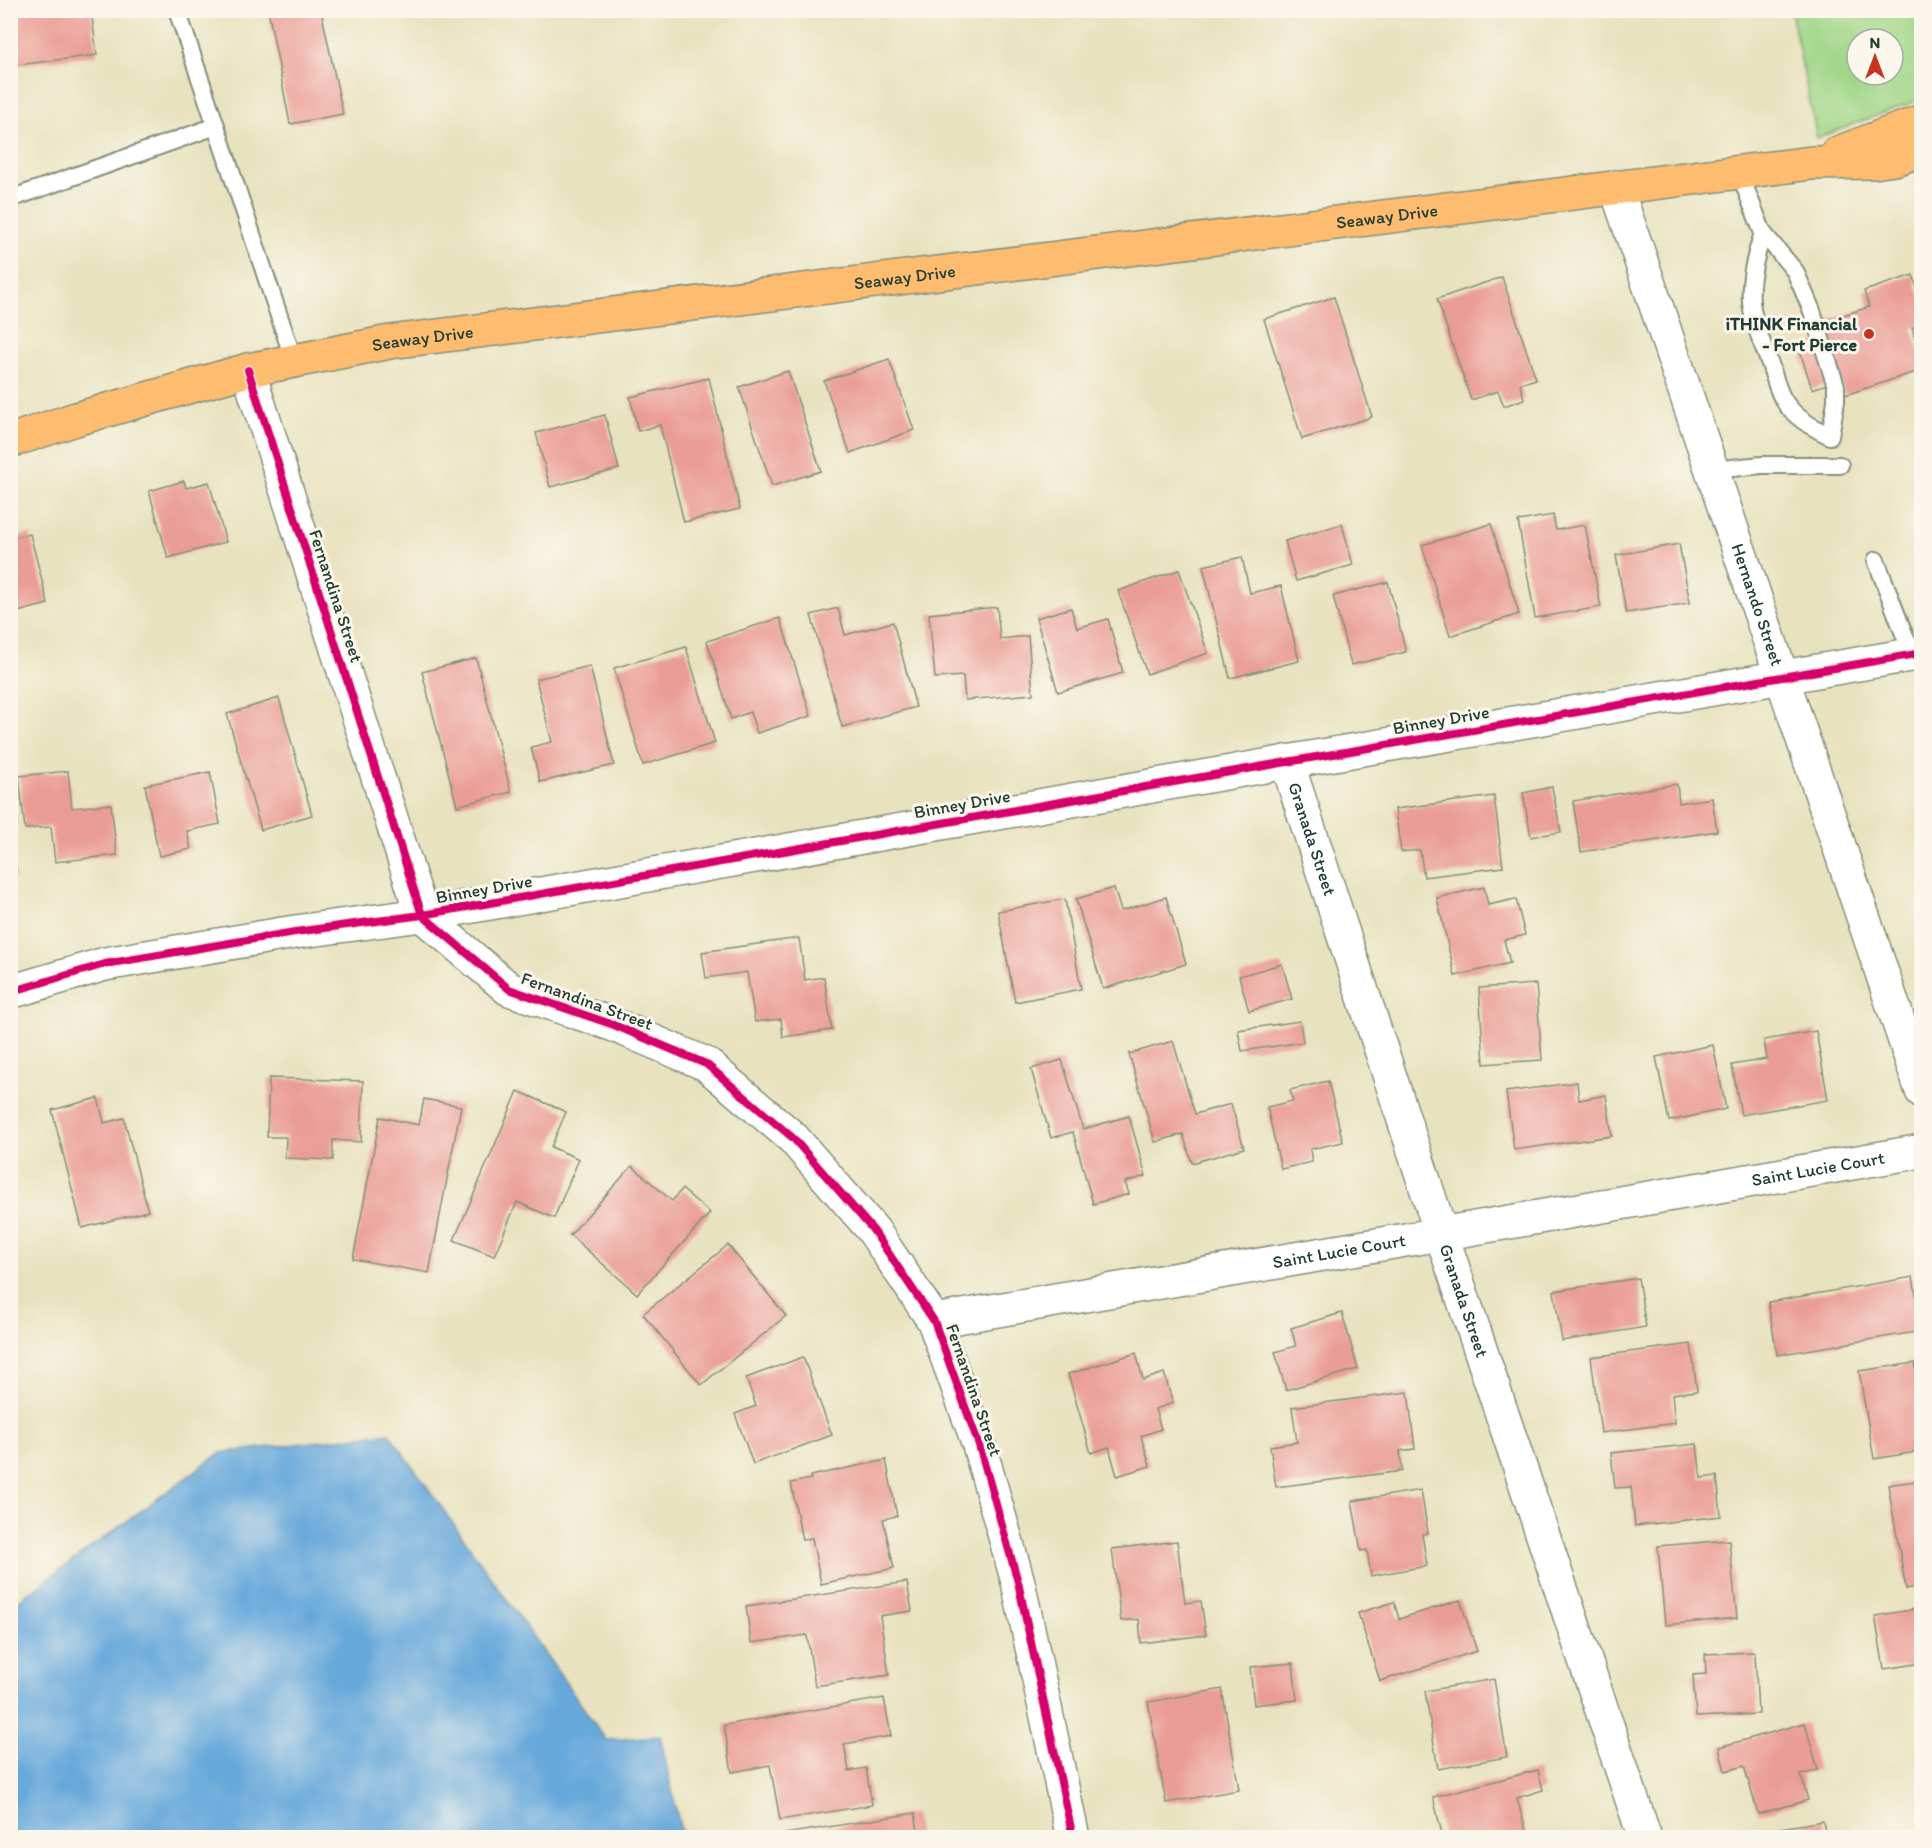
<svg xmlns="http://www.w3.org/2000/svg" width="1932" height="1848" font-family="Itim,sans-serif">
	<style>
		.green { fill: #9fd585; stroke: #5f895c; stroke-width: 1.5; fill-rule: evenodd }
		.water { fill: #68a9db; stroke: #447388; stroke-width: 1.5 }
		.building { fill: #ea9d95 }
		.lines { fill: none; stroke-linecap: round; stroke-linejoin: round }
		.service-casing { stroke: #84907a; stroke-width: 20 }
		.minor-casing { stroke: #84907a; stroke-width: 36 }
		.primary-casing { stroke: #84907a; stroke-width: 36 }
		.service { stroke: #fff; stroke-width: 16 }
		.minor { stroke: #fff; stroke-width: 33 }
		.primary { stroke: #fdbc6f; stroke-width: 33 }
		.cycleway-casing { stroke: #fbf7ec; stroke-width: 11 }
		.cycleway { stroke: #d6006c; stroke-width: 8 }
		.poi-dot { fill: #c8321e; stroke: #fbf7ec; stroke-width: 2 }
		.labels { text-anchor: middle; stroke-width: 6; stroke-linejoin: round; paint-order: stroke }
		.street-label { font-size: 18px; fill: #1f3d34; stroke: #fbf7ec }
		.poi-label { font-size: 18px; font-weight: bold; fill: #1f3d34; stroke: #fbf7ec; text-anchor: end }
	</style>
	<rect width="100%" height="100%" fill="#fbf7ec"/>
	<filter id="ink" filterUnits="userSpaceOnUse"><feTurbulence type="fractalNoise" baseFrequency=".0167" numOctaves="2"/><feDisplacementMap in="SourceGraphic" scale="12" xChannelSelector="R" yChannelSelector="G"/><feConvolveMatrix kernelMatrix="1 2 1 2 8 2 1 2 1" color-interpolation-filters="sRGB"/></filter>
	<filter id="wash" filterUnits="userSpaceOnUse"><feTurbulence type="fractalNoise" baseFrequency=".008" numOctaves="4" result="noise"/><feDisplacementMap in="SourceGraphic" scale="24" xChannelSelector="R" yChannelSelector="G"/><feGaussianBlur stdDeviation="1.35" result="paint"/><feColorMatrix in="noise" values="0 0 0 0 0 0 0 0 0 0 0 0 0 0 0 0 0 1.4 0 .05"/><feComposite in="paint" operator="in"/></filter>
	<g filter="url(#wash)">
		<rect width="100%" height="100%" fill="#e9e2bf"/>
		<path class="green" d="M1791,11H1921V96L1913,102L1817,138ZM1857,39H1893V75H1857Z"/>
		<path class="water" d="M389,1433L606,1740L660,1736L682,1837H11V1606L220,1453Z"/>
		<g id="blocks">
			<g class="building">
				<path d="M10,10H91L97,55L10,66Z"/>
				<path d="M268,10H321L343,114L290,124Z"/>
				<path d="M1913,275L1922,302V325L1912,328L1922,358V370L1845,395L1840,380L1812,389L1799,348L1826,339L1821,322L1869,307L1864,291Z"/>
				<path d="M1502,277L1536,379L1520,384L1524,399L1504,406L1498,391L1471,400L1437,299Z"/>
				<path d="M1334,297L1372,417L1302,439L1264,319Z"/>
				<path d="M889,359L914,430L850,453L824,381Z"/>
				<path d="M788,371L821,471L772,486L739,387Z"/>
				<path d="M709,378L740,509L684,522L660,425L638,431L630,397Z"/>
				<path d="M605,415L619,469L550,487L536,433Z"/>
				<path d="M184,481L186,488L209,482L226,542L168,558L149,491Z"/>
				<path d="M1553,515L1556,530L1585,525L1601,607L1535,618L1518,521Z"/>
				<path d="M1342,524L1353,565L1296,581L1285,541Z"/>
				<path d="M1491,524L1519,614L1450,636L1422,545Z"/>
				<path d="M30,534L48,604L10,614V538Z"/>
				<path d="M1679,544L1690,603L1626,613L1616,555Z"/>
				<path d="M1242,557L1250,593L1281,586L1299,661L1230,678L1203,566Z"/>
				<path d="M1179,570L1208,653L1147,674L1118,591Z"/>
				<path d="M1388,582L1406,652L1351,665L1333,596Z"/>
				<path d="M997,607L1000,639L1028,636L1033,694L965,700L963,676L935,678L929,614Z"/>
				<path d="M838,608L845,635L893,622L916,707L842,727L811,615Z"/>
				<path d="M1071,608L1077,628L1108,619L1123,673L1058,692L1036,618Z"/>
				<path d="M780,618L811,716L757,733L750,712L731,719L707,641Z"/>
				<path d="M686,647L715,743L643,765L614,668Z"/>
				<path d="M476,658L511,792L457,806L422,672Z"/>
				<path d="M590,666L614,765L540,782L531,747L552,742L536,679Z"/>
				<path d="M279,698L312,815L261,830L227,714Z"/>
				<path d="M68,771L72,808L111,804L117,855L55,862L51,827L25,829L19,776Z"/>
				<path d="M210,772L220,824L187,831L191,849L159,856L145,785Z"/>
				<path d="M1677,784L1679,803L1712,798L1717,831L1581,852L1573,801Z"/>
				<path d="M1552,787L1561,832L1531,837L1523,793Z"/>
				<path d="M1494,796L1503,867L1424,877L1420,850L1401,852L1395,809Z"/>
				<path d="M10,857L16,877L10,878Z"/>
				<path d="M1484,887L1488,905L1516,899L1525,935L1504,940L1510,963L1455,976L1437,898Z"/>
				<path d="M1114,888L1121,911L1166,897L1186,964L1103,989L1076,899Z"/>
				<path d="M1065,899L1081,989L1015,1002L998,911Z"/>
				<path d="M799,938L805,980L824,977L832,1030L783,1037L781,1019L755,1022L747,972L706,978L702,952Z"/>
				<path d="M1282,964L1292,999L1249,1011L1239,976Z"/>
				<path d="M1536,984L1542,1060L1484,1064L1479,988Z"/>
				<path d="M1300,1021L1303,1042L1242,1051L1238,1030Z"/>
				<path d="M1816,1031L1828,1100L1741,1115L1732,1065L1767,1059L1764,1040Z"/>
				<path d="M1173,1041L1195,1114L1231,1104L1244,1148L1192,1163L1183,1134L1155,1142L1129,1054Z"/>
				<path d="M1713,1045L1726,1109L1669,1121L1656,1057Z"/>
				<path d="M1062,1060L1083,1129L1129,1116L1146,1176L1125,1182L1129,1194L1093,1204L1073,1132L1051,1138L1031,1069Z"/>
				<path d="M269,1078L363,1081L361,1142L333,1140V1160L285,1158L286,1137H267Z"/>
				<path d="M1328,1081L1343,1142L1310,1149L1312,1162L1281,1169L1267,1107L1293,1101L1290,1090Z"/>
				<path d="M1577,1082L1579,1100L1606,1095L1612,1136L1514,1150L1506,1092Z"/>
				<path d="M518,1091L566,1112L551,1147L579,1159L554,1218L517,1202L494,1256L454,1240Z"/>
				<path d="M98,1098L104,1123L124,1118L148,1211L82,1228L52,1110Z"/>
				<path d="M424,1099L461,1106L429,1273L353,1259L380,1117L419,1125Z"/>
				<path d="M632,1166L672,1201L682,1189L710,1213L637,1294L570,1235Z"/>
				<path d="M728,1245L786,1316L701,1385L643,1314Z"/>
				<path d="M1913,1277L1922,1331L1777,1355L1768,1302Z"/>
				<path d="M1638,1278L1646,1327L1562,1341L1554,1291Z"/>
				<path d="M1342,1313L1358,1369L1286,1390L1275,1352L1296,1346L1291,1328Z"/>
				<path d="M1691,1344L1697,1391L1672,1394L1675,1423L1601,1433L1591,1357Z"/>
				<path d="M1136,1353L1143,1380L1164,1373L1173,1403L1155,1409L1161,1429L1141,1436L1150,1466L1117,1476L1109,1447L1091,1453L1068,1374Z"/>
				<path d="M803,1357L832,1435L753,1464L735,1414L756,1406L746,1378Z"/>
				<path d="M1915,1363L1922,1405V1451L1874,1459L1859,1371Z"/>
				<path d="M1408,1392L1415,1449L1400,1451L1402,1471L1276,1487L1270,1446L1297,1442L1292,1407Z"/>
				<path d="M1697,1444L1701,1478L1717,1476L1721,1516L1635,1526L1631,1487L1615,1488L1611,1453Z"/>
				<path d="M886,1460L897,1516L883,1519L894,1568L821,1584L812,1538L802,1540L791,1483L811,1479L810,1476Z"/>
				<path d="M1922,1480V1586L1906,1589L1888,1485Z"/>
				<path d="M1421,1490L1428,1533L1422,1534L1427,1566L1371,1576L1367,1550L1361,1551L1352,1501Z"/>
				<path d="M1729,1540L1737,1618L1665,1625L1658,1546Z"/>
				<path d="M1177,1541L1185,1603L1201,1601L1206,1635L1141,1643L1139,1619L1121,1621L1112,1549Z"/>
				<path d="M907,1582L912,1611L880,1616L889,1675L815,1686L807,1635L751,1643L746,1606Z"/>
				<path d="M1460,1600L1477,1651L1380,1681L1358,1613L1394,1602L1399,1619Z"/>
				<path d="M1922,1608V1663L1884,1669L1875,1616Z"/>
				<path d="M1755,1652L1758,1714L1696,1717L1693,1675L1706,1674L1705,1654Z"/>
				<path d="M1293,1663L1297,1700L1254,1705L1250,1667Z"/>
				<path d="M1494,1679L1507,1757L1438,1769L1425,1691Z"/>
				<path d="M1222,1689L1239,1790L1166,1803L1148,1702Z"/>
				<path d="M884,1698L891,1736L844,1744L849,1771L866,1768L872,1805L780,1820L770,1765L732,1772L724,1725Z"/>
				<path d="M1805,1723L1818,1770L1801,1775L1808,1800L1758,1814L1744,1766L1725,1771L1719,1747Z"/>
				<path d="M1538,1770L1543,1790L1517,1798L1528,1838H1443L1433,1797Z"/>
				<path d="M915,1813L919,1838H785L784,1834Z"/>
				<path d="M1823,1821L1826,1838H1775L1773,1829Z"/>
			</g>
		</g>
	</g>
	<g filter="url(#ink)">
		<use href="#blocks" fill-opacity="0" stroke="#84907a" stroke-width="1.5"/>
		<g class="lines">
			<g class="service-casing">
				<g id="service">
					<path d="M177,10L216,126"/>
					<path d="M1739,172L1763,233L1795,271L1812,311L1836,386V401L1830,436C1812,427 1793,417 1783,399C1777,389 1774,375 1770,364C1763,345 1753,323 1751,302C1749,278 1756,255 1763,233"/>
					<path d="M10,199L216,126L294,361"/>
					<path d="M1712,470L1762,465H1840"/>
					<path d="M1876,560L1912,655"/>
				</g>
			</g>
			<g class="minor-casing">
				<g id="minor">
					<path id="s1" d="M1616,187L1922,1091"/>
					<path d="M248,370L422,915L509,989L614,1025L706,1064L793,1138L873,1230L934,1321L979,1445L1018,1582L1073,1838"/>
					<path id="s2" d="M1287,762L1441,1233L1645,1838"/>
					<path d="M10,992L105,964L295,932L422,915L1287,762L1922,653"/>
					<path id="s3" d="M934,1321L1922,1151"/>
				</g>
			</g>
			<g class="primary-casing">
				<g id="primary">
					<path d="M1838,153L1922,121"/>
					<path id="s4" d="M10,441L76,419L248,370L390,342L1811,163L1874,162L1894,159L1922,150"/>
				</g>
			</g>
			<use href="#service" class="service"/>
			<use href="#minor" class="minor"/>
			<use href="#primary" class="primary"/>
			<g class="cycleway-casing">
				<g id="cycleway">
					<path d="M248,370L422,915L509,989L614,1025L706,1064L793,1138L873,1230L934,1321L979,1445L1018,1582L1073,1838"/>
					<path d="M10,992L105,964L295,932L422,915L1287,762L1922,653"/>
				</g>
			</g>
			<use href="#cycleway" class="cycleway"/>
		</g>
	</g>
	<circle class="poi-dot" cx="1869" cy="334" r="6"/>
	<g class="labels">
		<g class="street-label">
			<text dy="6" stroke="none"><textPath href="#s4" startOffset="1398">Seaway Drive</textPath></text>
			<text dy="6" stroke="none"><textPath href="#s4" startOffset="912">Seaway Drive</textPath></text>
			<text dy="6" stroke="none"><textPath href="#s4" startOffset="426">Seaway Drive</textPath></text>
			<text transform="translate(336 596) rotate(72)" y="6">Fernandina Street</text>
			<text dy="6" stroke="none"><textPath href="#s1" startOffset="441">Hernando Street</textPath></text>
			<text transform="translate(1441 720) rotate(-10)" y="6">Binney Drive</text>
			<text transform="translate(962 804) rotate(-10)" y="6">Binney Drive</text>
			<text dy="6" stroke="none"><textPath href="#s2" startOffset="81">Granada Street</textPath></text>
			<text transform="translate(484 889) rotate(-10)" y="6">Binney Drive</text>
			<text transform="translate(587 1001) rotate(20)" y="6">Fernandina Street</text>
			<text dy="6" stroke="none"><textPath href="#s3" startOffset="897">Saint Lucie Court</textPath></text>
			<text dy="6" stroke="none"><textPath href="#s3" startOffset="411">Saint Lucie Court</textPath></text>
			<text dy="6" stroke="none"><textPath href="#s2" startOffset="567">Granada Street</textPath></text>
			<text transform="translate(974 1390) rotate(71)" y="6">Fernandina Street</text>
		</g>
		<g class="poi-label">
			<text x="1857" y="330">iTHINK Financial<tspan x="1857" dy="21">- Fort Pierce</tspan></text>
		</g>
	</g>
	<rect width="1932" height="1848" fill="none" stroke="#fbf7ec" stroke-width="36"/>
	<g transform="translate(1875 57)"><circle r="28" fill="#fbf7ec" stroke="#a3ada2" stroke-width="1.5"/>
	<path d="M0-4.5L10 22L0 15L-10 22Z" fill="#c8321e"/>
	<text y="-9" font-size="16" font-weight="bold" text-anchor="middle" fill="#1f3d34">N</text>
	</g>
</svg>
